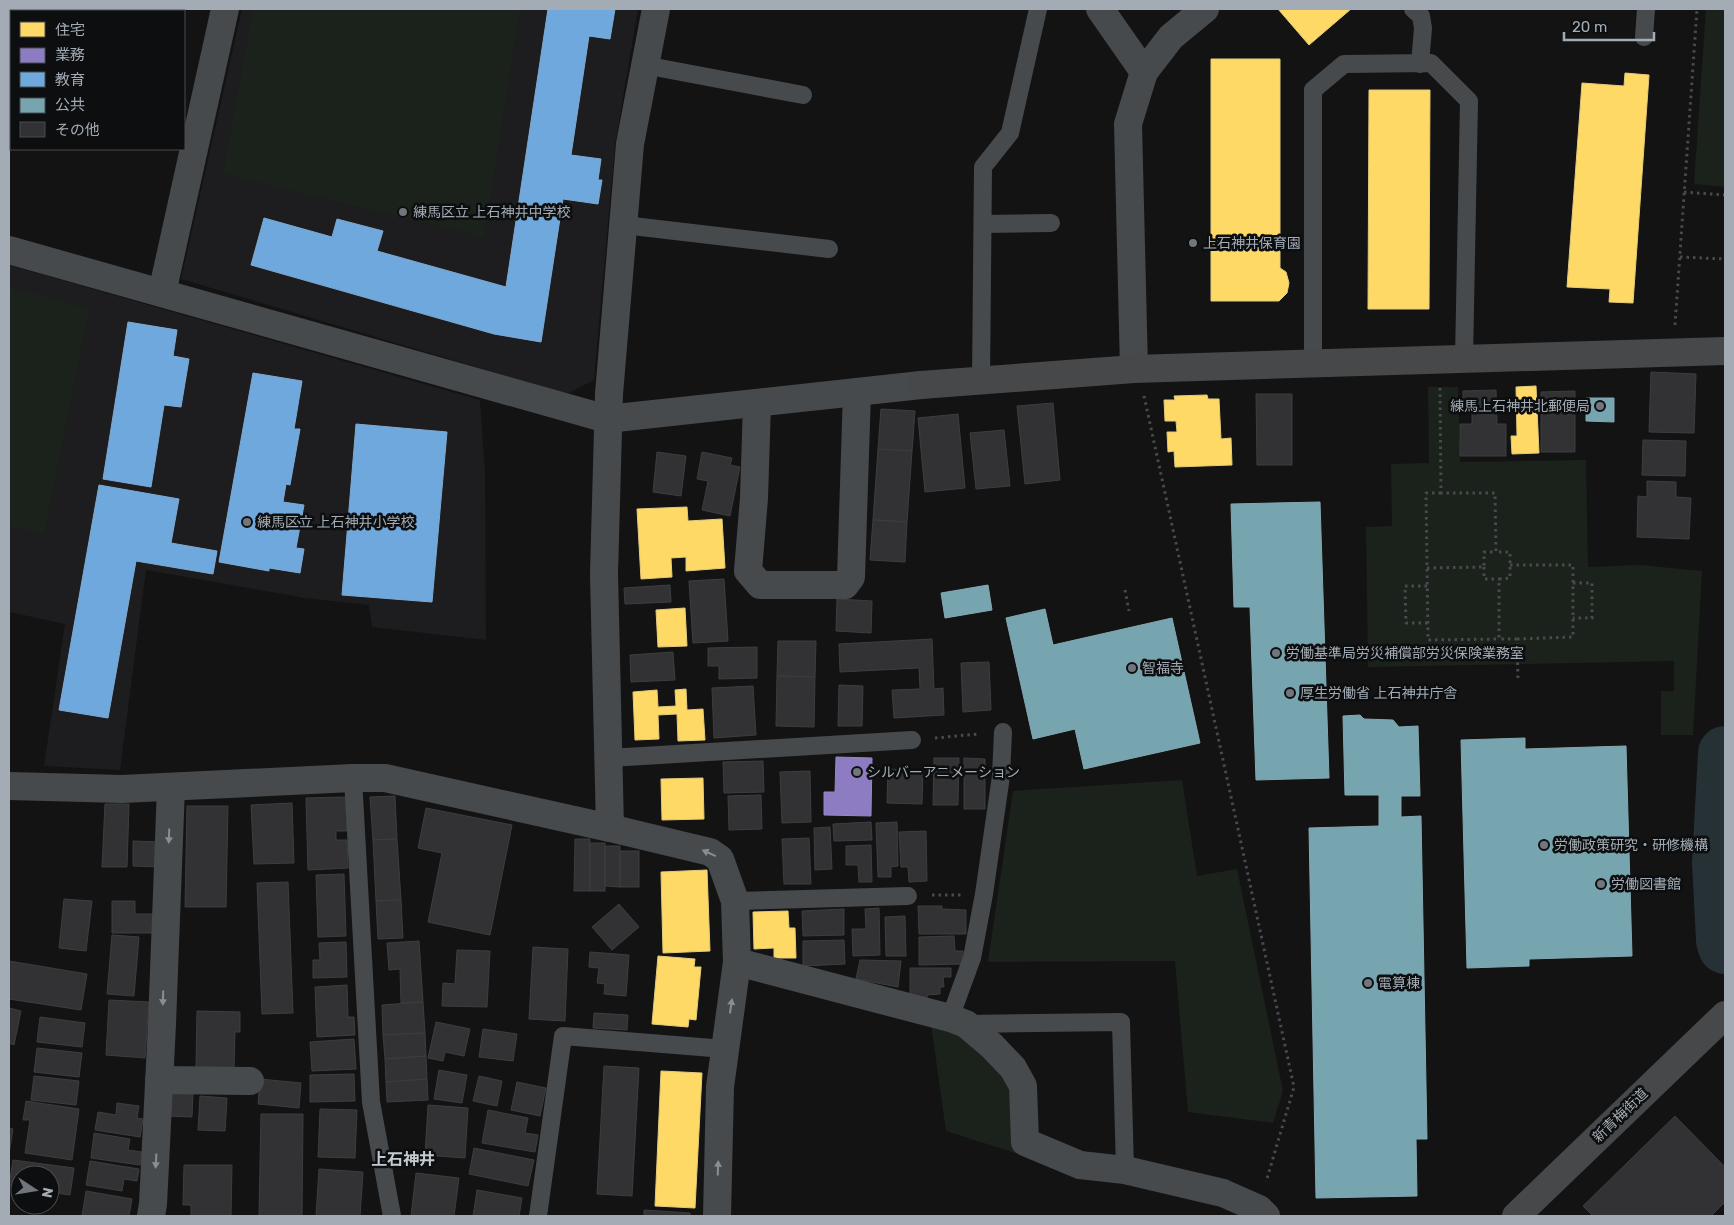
<svg xmlns="http://www.w3.org/2000/svg" width="1734" height="1225" font-family="Rubik,'Noto Sans JP',sans-serif">
	<style>
		.built { fill: #1d1d1f }
		.green { fill: #1b221b }
		.homes { fill: #ffd966; stroke: #e3cc7e }
		.offices { fill: #8e7cc3; stroke: #948abf }
		.schools { fill: #6fa8dc; stroke: #7fa9d0 }
		.public { fill: #76a5af; stroke: #84a7b1 }
		.lines { fill: none; stroke-linecap: round; stroke-linejoin: round }
		.river { stroke: #263135; stroke-width: 54 }
		.building { fill: #323234; stroke: #3b3e3f }
		.path { stroke: #494a4e; stroke-width: 3; stroke-dasharray: 2.5 4; stroke-linecap: butt }
		.lane { stroke: #474a4c; stroke-width: 18 }
		.street { stroke: #474a4c; stroke-width: 28 }
		.secondary { stroke: #46484a; stroke-width: 28 }
		.oneway { fill: #878f96 }
		.poi-dot { fill: #71767c; stroke: #0d0e0f; stroke-width: 2 }
		.labels { text-anchor: middle; stroke-width: 5; stroke-linejoin: round; paint-order: stroke }
		.poi-label { font-size: 14px; fill: #a3acb5; stroke: #0d0e0f; text-anchor: start }
		.street-label { font-size: 14px; fill: #a3acb5; stroke: #0d0e0f }
		.quarter-label { font-size: 16px; font-weight: bold; fill: #c4cad1; stroke: #0d0e0f }
	</style>
	<rect width="100%" height="100%" fill="#131313"/>
	<g class="built">
		<path d="M242,9H638L615,145L594,380L567,394L181,279Z"/>
		<path d="M9,265L480,400L485,473L486,640L372,627L369,605L305,598L146,570L120,770L44,766L65,624L9,612Z"/>
	</g>
	<g class="green">
		<path d="M253,9H520L484,237L223,174Z"/>
		<path d="M1706,9H1725V187L1694,184Z"/>
		<path d="M9,287L89,309L44,533L9,527Z"/>
		<path d="M1428,387H1458L1460,462L1586,460L1588,567L1640,565L1702,571L1693,735H1661V691H1674V661L1368,667L1366,527L1392,526L1391,464L1429,463Z"/>
		<path d="M1182,780L1197,876L1237,869L1283,1091L1273,1123L1188,1112L1175,961L988,962L1013,791Z"/>
		<path d="M931,1024L947,1027L982,1050L1017,1093L1015,1153L946,1131Z"/>
	</g>
	<g class="homes">
		<path d="M1278,9H1351L1309,45Z"/>
		<path d="M1211,59H1280V268L1286,272L1289,283L1287,293L1279,301H1211Z"/>
		<path d="M1625,73L1649,75L1633,303L1609,302L1610,289L1567,287L1582,83L1624,86Z"/>
		<path d="M1369,90H1430L1429,309H1368Z"/>
		<path d="M1536,386L1539,453L1512,454L1511,436H1517L1516,387Z"/>
		<path d="M1207,395L1208,399H1219L1221,439L1231,438L1232,465L1175,467L1174,451L1168,452L1167,432H1177L1176,421H1165L1164,400H1175L1174,396Z"/>
		<path d="M687,507L688,521L722,519L725,568L686,571V557L671,558L672,577L641,579L637,509Z"/>
		<path d="M685,608L687,646L658,647L656,610Z"/>
		<path d="M686,689L687,710L703,709L705,740L678,741L677,714L658,715L659,739L635,740L633,692L657,690L658,707L676,706L675,690Z"/>
		<path d="M703,778L704,819L662,820L661,779Z"/>
		<path d="M707,870L710,951L663,953L661,872Z"/>
		<path d="M788,911L789,928H795L796,958H774V948L754,949L753,912Z"/>
		<path d="M658,956L695,959L694,967H701L696,1020L689,1019L688,1027L652,1024Z"/>
		<path d="M661,1071L702,1073L695,1208L655,1206Z"/>
	</g>
	<path class="offices" d="M836,757L872,758L871,816L824,815V792H835Z"/>
	<g class="schools">
		<path d="M548,9H615L610,39L589,36L571,155L601,159L598,180H602L598,204L563,199L541,342L494,334L251,265L264,218L332,237L337,219L383,231L377,251L506,287Z"/>
		<path d="M128,322L177,330L173,356L189,359L181,407L164,405L151,487L103,479Z"/>
		<path d="M253,373L302,381L294,429H300L290,485L286,484L283,502L304,505L296,548L304,549L300,573L269,568V571L219,562Z"/>
		<path d="M356,424L447,432L432,602L342,595Z"/>
		<path d="M99,485L179,499L171,543L217,551L213,574L136,561L108,718L59,710Z"/>
	</g>
	<g class="public">
		<path d="M1586,398H1614V422L1586,421Z"/>
		<path d="M1320,502L1329,778L1256,780L1250,607H1234L1231,504Z"/>
		<path d="M988,585L992,610L945,618L941,593Z"/>
		<path d="M1045,609L1053,645L1172,618L1200,743L1084,769L1075,729L1033,739L1006,618Z"/>
		<path d="M1360,715L1364,719L1393,720L1399,727L1418,726L1420,796H1401V817L1421,816L1427,1139H1416L1417,1196L1316,1198L1309,828L1379,826V795H1345L1343,716Z"/>
		<path d="M1525,738V749L1626,746L1632,956L1529,959V966L1467,968L1461,740Z"/>
	</g>
	<g class="lines">
		<path class="river" d="M1725,753L1719,863L1723,940L1725,947"/>
	</g>
	<g class="building">
		<path d="M1651,372L1696,374L1694,433L1649,432Z"/>
		<path d="M1496,390L1497,424H1506V456H1460V424H1472V406H1463V391Z"/>
		<path d="M1575,391V452H1541V392Z"/>
		<path d="M1256,394H1292V465H1257Z"/>
		<path d="M1053,403L1060,480L1025,484L1017,406Z"/>
		<path d="M881,409L915,411L912,451L878,449Z"/>
		<path d="M958,414L965,488L925,492L918,418Z"/>
		<path d="M1004,430L1010,486L976,489L970,433Z"/>
		<path d="M1643,440L1686,441L1685,476L1642,475Z"/>
		<path d="M878,449L912,451L907,522L873,520Z"/>
		<path d="M657,452L686,456L681,496L653,492Z"/>
		<path d="M702,452L732,458L730,465L740,467L730,516L702,510L708,481L697,479Z"/>
		<path d="M1647,481L1676,482V497L1691,498L1689,539L1637,537L1638,496L1647,497Z"/>
		<path d="M873,520L907,522L905,562L870,560Z"/>
		<path d="M724,579L728,641L693,643L689,581Z"/>
		<path d="M670,585L671,602L625,604L624,588Z"/>
		<path d="M837,599L872,601L871,633L836,631Z"/>
		<path d="M932,639L934,689L943,688L944,715L894,718L892,690L920,689L919,668L840,672L839,644Z"/>
		<path d="M778,641H816L815,677L777,676Z"/>
		<path d="M757,647V678L719,679V666H708V648Z"/>
		<path d="M673,652L675,680L631,682L630,655Z"/>
		<path d="M989,662L991,710L963,712L961,663Z"/>
		<path d="M777,676L815,677L814,727L776,726Z"/>
		<path d="M839,685L863,686L862,726H838Z"/>
		<path d="M753,686L756,735L714,738L712,688Z"/>
		<path d="M934,758H959L958,805H933Z"/>
		<path d="M964,758L985,759V809H964Z"/>
		<path d="M763,761L764,792L724,793L723,762Z"/>
		<path d="M888,769L923,771L922,804L887,803Z"/>
		<path d="M810,771L811,822L782,823L780,772Z"/>
		<path d="M761,795L762,829L729,830L728,796Z"/>
		<path d="M395,796L397,839L373,840L370,797Z"/>
		<path d="M346,797L347,831H336V840H347L348,868L308,870L306,798Z"/>
		<path d="M292,803L294,863L254,864L251,805Z"/>
		<path d="M105,804H129L127,867H102Z"/>
		<path d="M187,806H228L226,907H185Z"/>
		<path d="M426,808L512,825L490,935L428,922L442,853L418,848Z"/>
		<path d="M871,822L872,840L834,841L833,824Z"/>
		<path d="M897,822L898,866L891,867V877H878L876,823Z"/>
		<path d="M830,827L832,869L815,870L814,828Z"/>
		<path d="M926,831L927,881L909,882L908,867H901L899,832Z"/>
		<path d="M809,838L811,884H784L782,839Z"/>
		<path d="M397,839L401,900L376,901L373,840Z"/>
		<path d="M575,839H590V891H574Z"/>
		<path d="M133,841L160,842V867L133,866Z"/>
		<rect x="590" y="843" width="15" height="48"/>
		<path d="M871,845L872,882H859L858,865H846V846Z"/>
		<path d="M605,846H620V887L605,886Z"/>
		<rect x="620" y="851" width="19" height="36"/>
		<path d="M344,874L346,936L318,937L316,875Z"/>
		<path d="M288,882L293,1013L262,1014L257,883Z"/>
		<path d="M64,899L92,901L86,951L59,948Z"/>
		<path d="M401,900L403,938L378,939L376,901Z"/>
		<path d="M112,901H135V914H153V933H112Z"/>
		<path d="M619,904L639,927L612,950L592,927Z"/>
		<path d="M918,906H942V909L966,910V934H919Z"/>
		<path d="M879,908L880,955L853,956L852,929H866L865,909Z"/>
		<path d="M844,909V935L803,936L802,911Z"/>
		<path d="M905,916L906,956H886L885,917Z"/>
		<path d="M112,935L139,937L134,996L107,994Z"/>
		<path d="M954,936L955,951H963V964L919,965V937Z"/>
		<path d="M844,940L845,964L803,966V941Z"/>
		<path d="M419,941L423,1002L401,1003L400,969L389,970L387,943Z"/>
		<path d="M346,942L347,977L313,978V960H320L319,943Z"/>
		<path d="M533,947L568,949L565,1021L529,1019Z"/>
		<path d="M457,950L490,951L487,1007L442,1006L443,983L455,984Z"/>
		<path d="M590,952L629,955L626,996L604,994L605,984L597,983L599,968L589,967Z"/>
		<path d="M860,960L901,961L898,987L856,979Z"/>
		<path d="M9,961L87,974L81,1010L9,999Z"/>
		<path d="M910,968H951V977H943L944,987H940V994L927,995V999H910Z"/>
		<path d="M347,985L348,1017H354L355,1035L317,1037L315,987Z"/>
		<path d="M109,1000L149,1002L145,1058L106,1055Z"/>
		<path d="M423,1002L425,1033L383,1035L382,1005Z"/>
		<path d="M9,1008L21,1011L14,1045L9,1043Z"/>
		<path d="M197,1011L240,1012V1032H235L234,1068L196,1067Z"/>
		<path d="M594,1013L628,1015L627,1030L593,1028Z"/>
		<path d="M40,1017L85,1023L82,1047L37,1042Z"/>
		<path d="M436,1022L470,1029L464,1056L445,1052L443,1061L428,1058Z"/>
		<path d="M483,1029L517,1034L513,1061L479,1057Z"/>
		<path d="M425,1033L426,1056L385,1059L383,1035Z"/>
		<path d="M354,1039L356,1069L312,1071L310,1042Z"/>
		<path d="M37,1048L82,1053L79,1077L34,1072Z"/>
		<path d="M426,1056L427,1079L386,1082L385,1059Z"/>
		<path d="M604,1066L639,1068L632,1196L597,1194Z"/>
		<path d="M439,1070L467,1075L462,1103L434,1099Z"/>
		<path d="M354,1074L355,1101L310,1102V1075Z"/>
		<path d="M34,1076L79,1081L76,1105L31,1100Z"/>
		<path d="M479,1076L502,1081L497,1106L473,1101Z"/>
		<path d="M260,1079L301,1083L299,1108L258,1104Z"/>
		<path d="M427,1079L428,1100L387,1102L386,1082Z"/>
		<path d="M517,1082L546,1088L540,1116L511,1110Z"/>
		<path d="M169,1089L193,1091L192,1117L167,1116Z"/>
		<path d="M200,1096L227,1098L225,1131L198,1130Z"/>
		<path d="M26,1101L79,1109L72,1160L25,1153L30,1120H23Z"/>
		<path d="M117,1103L139,1106L137,1118L143,1119L140,1137L95,1130L98,1112L116,1115Z"/>
		<path d="M428,1105L468,1108L465,1158L425,1155Z"/>
		<path d="M320,1109L357,1110L355,1158L318,1157Z"/>
		<path d="M488,1110L528,1118L525,1133L538,1135L535,1152L482,1143Z"/>
		<path d="M261,1114H303L302,1216H259Z"/>
		<path d="M1675,1116L1725,1167V1202L1711,1216H1593L1583,1206Z"/>
		<path d="M9,1128L13,1129L9,1154Z"/>
		<path d="M94,1133L130,1139L128,1150L142,1152L140,1165L91,1158Z"/>
		<path d="M474,1148L534,1160L528,1186L469,1174Z"/>
		<path d="M13,1160L74,1168L70,1195L50,1192V1175H20V1188L9,1186Z"/>
		<path d="M90,1161L139,1169L137,1181L124,1179L122,1191L86,1185Z"/>
		<path d="M184,1165H232L231,1216H191V1205H183Z"/>
		<path d="M319,1169L363,1172L360,1216H316Z"/>
		<path d="M416,1173L459,1178L454,1216H411Z"/>
		<path d="M477,1190L522,1198L519,1216H473Z"/>
		<path d="M86,1191L132,1199L129,1216H82Z"/>
		<path d="M644,1210L690,1213V1216H644Z"/>
	</g>
	<g class="lines">
		<g class="path">
			<path d="M1684,192L1725,195"/>
			<path d="M1680,257L1725,259"/>
			<path d="M1675,325L1697,9"/>
			<path d="M1440,388L1441,493H1495L1496,552H1510V578L1499,579V639H1517L1518,682"/>
			<path d="M1144,396L1294,1087L1266,1182"/>
			<path d="M1441,493H1426L1428,640L1499,639"/>
			<path d="M1510,565H1573V637L1517,639"/>
			<path d="M1484,567V579H1499"/>
			<path d="M1427,568L1484,567V552H1496"/>
			<path d="M1573,583H1592V618H1573"/>
			<path d="M1427,586H1405L1406,623H1428"/>
			<path d="M1125,590L1129,611"/>
			<path d="M935,738L978,734"/>
			<path d="M932,895H961"/>
		</g>
		<g class="lane">
			<path d="M1413,9L1421,16L1423,28L1420,64"/>
			<path d="M1644,37L1646,9"/>
			<path d="M644,65L803,95"/>
			<path d="M983,224L1051,223"/>
			<path d="M624,225L829,249"/>
			<path d="M1313,364V90L1344,64L1431,63L1469,101L1464,359"/>
			<path d="M981,382L983,167L1010,133L1038,9"/>
			<path d="M609,758L912,740"/>
			<path d="M353,778L371,1102L392,1216"/>
			<path d="M735,901L908,896"/>
			<path d="M950,1018L972,958L984,894L1001,776L1003,732"/>
			<path d="M966,1024L1121,1022L1125,1170"/>
			<path d="M538,1216L563,1036L725,1049"/>
		</g>
		<g class="street">
			<path d="M1100,9L1144,72"/>
			<path d="M9,250L607,419L921,385"/>
			<path d="M162,293L225,9"/>
			<path d="M1134,369L1128,124L1144,72L1171,37L1205,9"/>
			<path d="M757,403L754,498L748,571L760,585H845L851,577L857,392"/>
			<path d="M9,786L122,789L353,778H385L610,828L604,574L609,394L630,144L656,9"/>
			<path d="M610,828L710,852L720,859L735,901L737,962L720,1087L717,1216"/>
			<path d="M737,962L950,1018L966,1024L992,1046L1013,1068L1023,1086L1025,1142L1080,1165L1125,1170L1223,1193L1259,1209L1266,1216"/>
			<path d="M159,1080L250,1081"/>
			<path d="M151,1216L153,1204L162,1024L171,787"/>
		</g>
		<g class="secondary">
			<path d="M921,385L1134,369L1725,351"/>
			<path d="M1516,1216L1725,1015"/>
		</g>
	</g>
	<defs><path id="oneway-solid" d="M-6-.8H1V-3.2L6.5 0L1 3.2V.8H-6Z" transform="scale(1.25)"/></defs>
	<g class="oneway">
		<use href="#oneway-solid" transform="translate(169 836) rotate(92)"/>
		<use href="#oneway-solid" transform="translate(709 853) rotate(-156)"/>
		<use href="#oneway-solid" transform="translate(163 998) rotate(92)"/>
		<use href="#oneway-solid" transform="translate(731 1006) rotate(-82)"/>
		<use href="#oneway-solid" transform="translate(156 1161) rotate(93)"/>
		<use href="#oneway-solid" transform="translate(718 1168) rotate(-88)"/>
	</g>
	<g class="poi-dot">
		<circle cx="403" cy="212" r="5"/>
		<circle cx="1193" cy="243" r="5"/>
		<circle cx="1600" cy="406" r="5"/>
		<circle cx="247" cy="522" r="5"/>
		<circle cx="1276" cy="653" r="5"/>
		<circle cx="1132" cy="668" r="5"/>
		<circle cx="1290" cy="693" r="5"/>
		<circle cx="857" cy="772" r="5"/>
		<circle cx="1544" cy="845" r="5"/>
		<circle cx="1601" cy="884" r="5"/>
		<circle cx="1368" cy="983" r="5"/>
	</g>
	<g class="labels">
		<g class="poi-label">
			<text x="413" y="217">練馬区立 上石神井中学校</text>
			<text x="1203" y="248">上石神井保育園</text>
			<text x="1590" y="411" text-anchor="end">練馬上石神井北郵便局</text>
			<text x="257" y="527">練馬区立 上石神井小学校</text>
			<text x="1286" y="658">労働基準局労災補償部労災保険業務室</text>
			<text x="1142" y="673">智福寺</text>
			<text x="1300" y="698">厚生労働省 上石神井庁舎</text>
			<text x="867" y="777">シルバーアニメーション</text>
			<text x="1554" y="850">労働政策研究・研修機構</text>
			<text x="1611" y="889">労働図書館</text>
			<text x="1378" y="988">電算棟</text>
		</g>
		<g class="street-label">
			<text transform="translate(1620 1115) rotate(-44)" y="5">新青梅街道</text>
		</g>
		<g class="quarter-label">
			<text x="403" y="1165">上石神井</text>
		</g>
	</g>
	<rect width="1734" height="1225" fill="none" stroke="#a3acb5" stroke-width="20"/>
	<rect x="10" y="10" width="175" height="140" fill="#0d0e0f" stroke="#494d51"/>
	<rect x="20" y="22" width="25" height="15" fill="#ffd966" stroke="#494d51"/>
	<text x="55" y="35" font-size="15" fill="#a3acb5">住宅</text>
	<rect x="20" y="48" width="25" height="15" fill="#8e7cc3" stroke="#494d51"/>
	<text x="55" y="60" font-size="15" fill="#a3acb5">業務</text>
	<rect x="20" y="72" width="25" height="15" fill="#6fa8dc" stroke="#494d51"/>
	<text x="55" y="85" font-size="15" fill="#a3acb5">教育</text>
	<rect x="20" y="98" width="25" height="15" fill="#76a5af" stroke="#494d51"/>
	<text x="55" y="110" font-size="15" fill="#a3acb5">公共</text>
	<rect x="20" y="122" width="25" height="15" fill="#323234" stroke="#494d51"/>
	<text x="55" y="135" font-size="15" fill="#a3acb5">その他</text>
	<g transform="translate(35 1190) rotate(102)"><circle r="24" fill="#0d0e0f" stroke="#494d51"/>
	<path d="M0-4L9 19L0 12L-9 19Z" fill="#71767c"/>
	<text y="-8" font-size="14" font-weight="bold" text-anchor="middle" fill="#a3acb5">N</text>
	</g>
	<path d="M1564 32v8h90v-8" fill="none" stroke="#a3acb5" stroke-width="2.5"/>
	<text x="1572" y="32" font-size="15" fill="#a3acb5" stroke="#0d0e0f" stroke-width="4" paint-order="stroke">20 m</text>
</svg>
